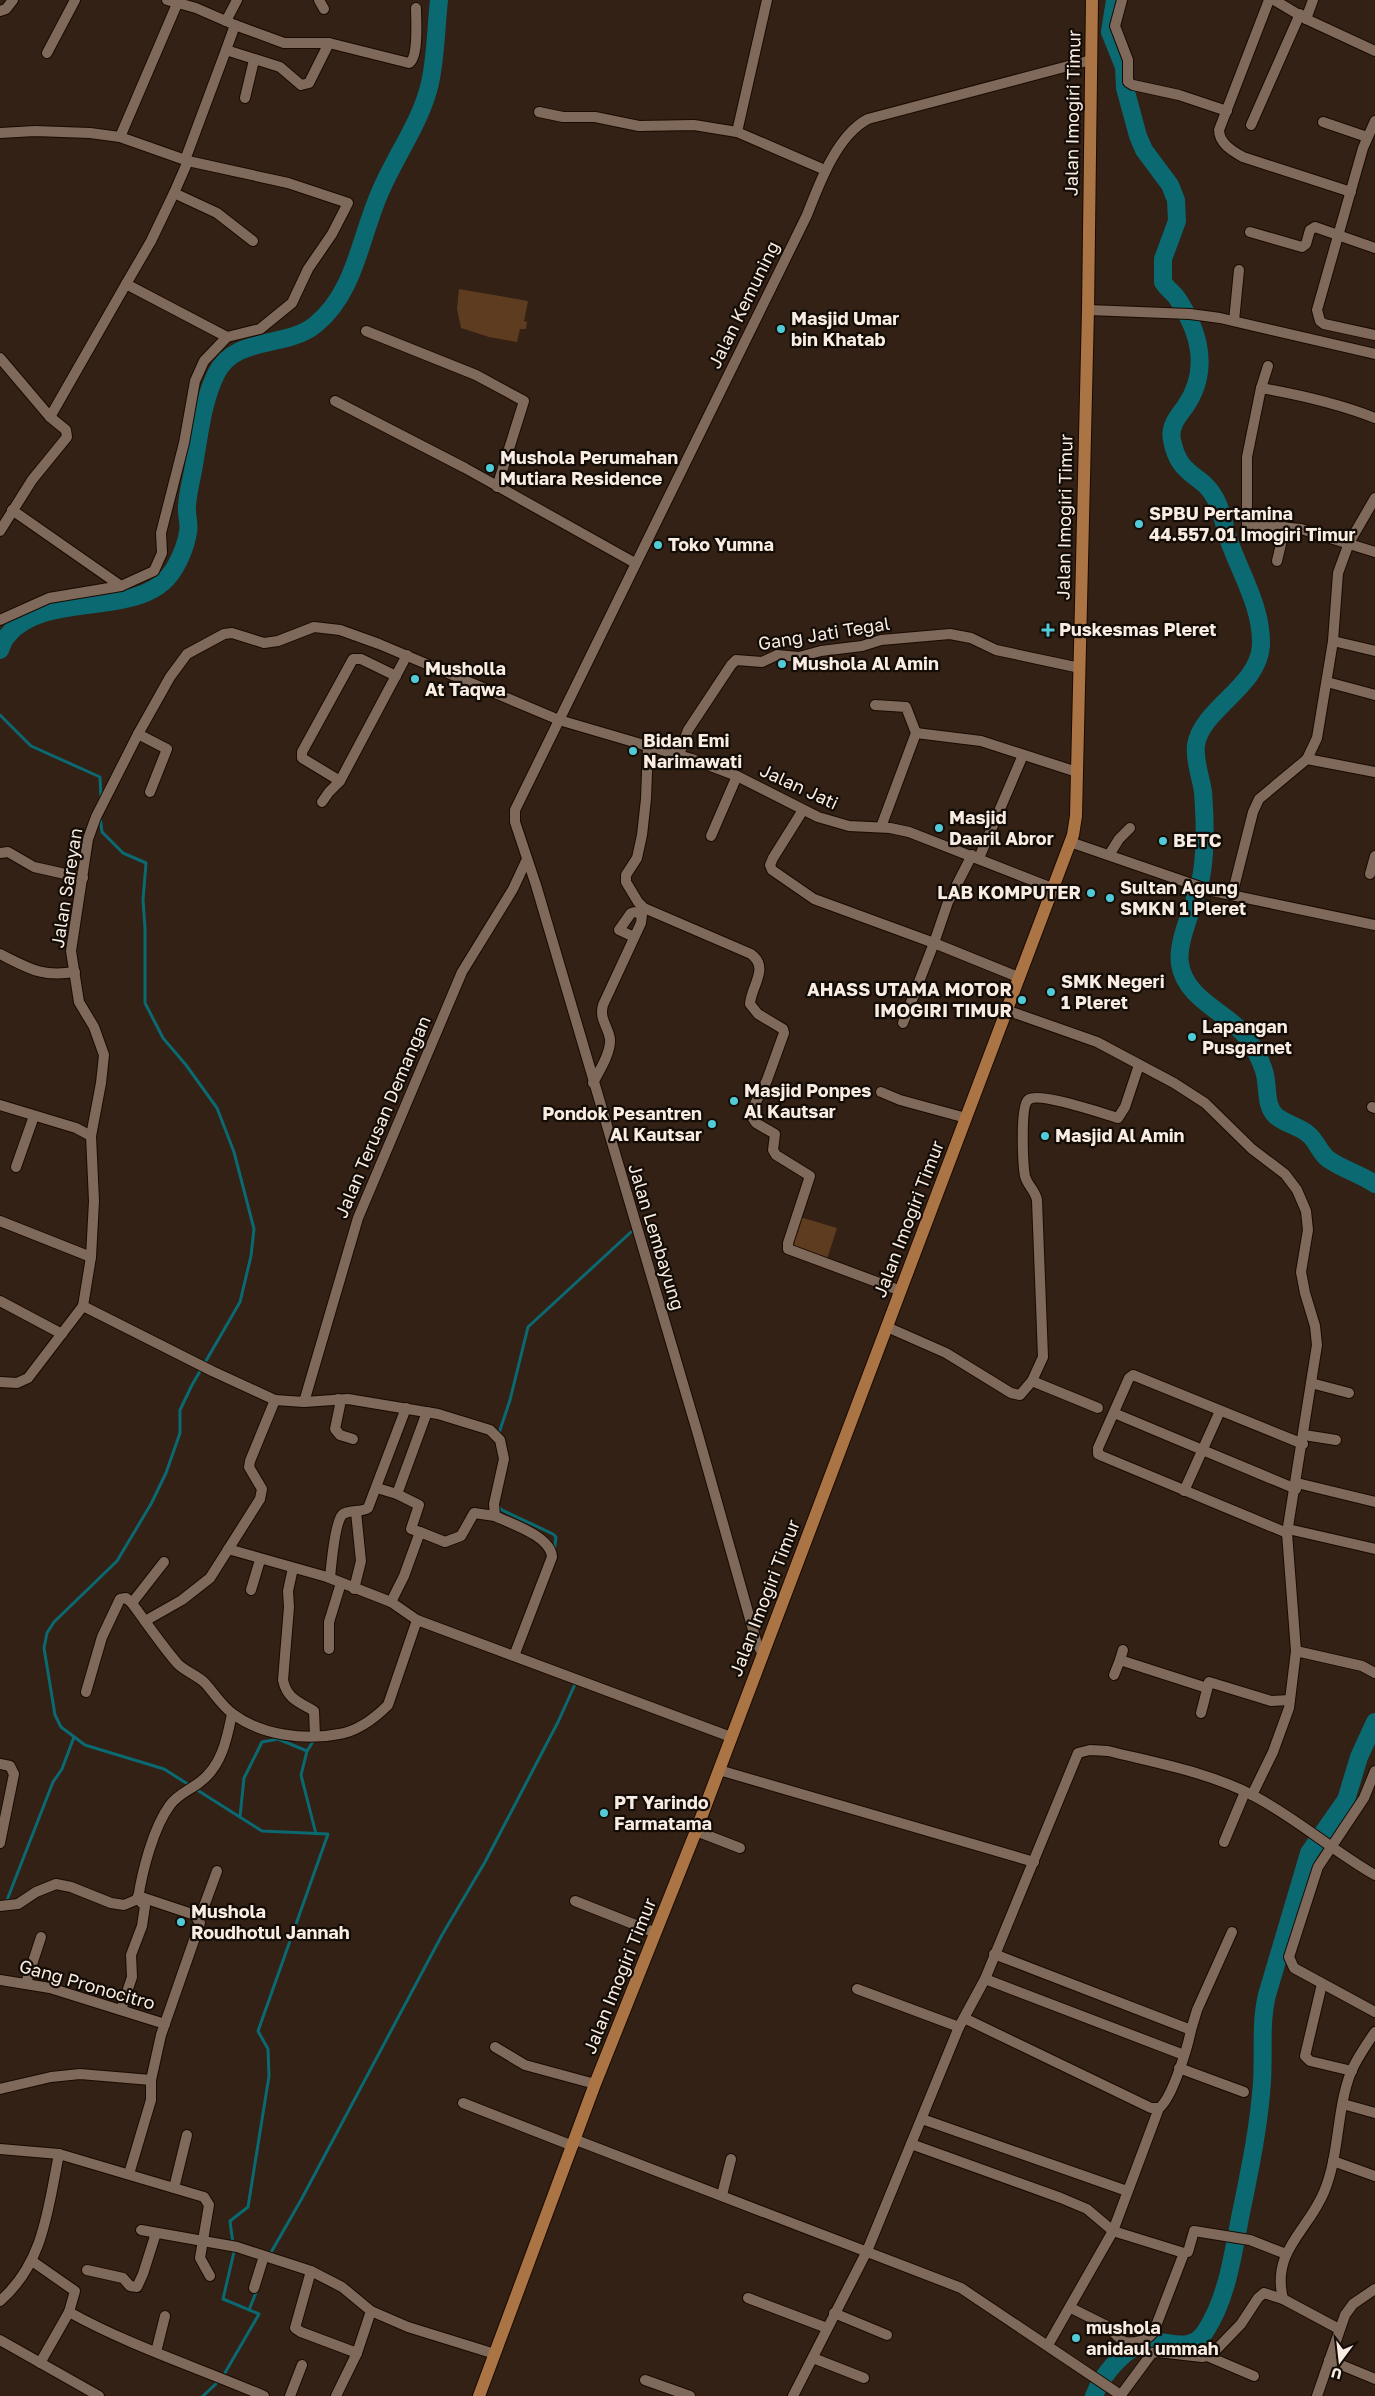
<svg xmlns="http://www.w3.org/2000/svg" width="1375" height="2396" font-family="'Golos Text',sans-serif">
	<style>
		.green { fill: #5e3c1f }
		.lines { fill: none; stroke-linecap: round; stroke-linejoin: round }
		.stream { stroke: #0a6971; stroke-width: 3 }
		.river { stroke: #0a6971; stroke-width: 18 }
		.minor-casing { stroke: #1a0a01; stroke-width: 12 }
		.major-casing { stroke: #1a0a01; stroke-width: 14 }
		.minor { stroke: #7e695a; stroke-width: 10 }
		.major { stroke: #ab7444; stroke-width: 12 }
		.poi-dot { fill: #52cbd8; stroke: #140d07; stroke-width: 2 }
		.labels { text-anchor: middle; stroke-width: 4.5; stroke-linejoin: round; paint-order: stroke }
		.street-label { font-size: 18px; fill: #f8ece3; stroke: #140d07 }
		.poi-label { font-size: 18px; font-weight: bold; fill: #f8ece3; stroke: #140d07; text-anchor: start }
	</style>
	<rect width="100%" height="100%" fill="#322114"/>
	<g class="green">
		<path d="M459,289L528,301L524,321L527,322L526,329H520L517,342L489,337L461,328L457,309Z"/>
		<path d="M800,1217L837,1228L826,1262L791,1249Z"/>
	</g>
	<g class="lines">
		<g class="stream">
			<path d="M0,715L31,746L100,777L101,799"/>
			<path d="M100,817L102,832L123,853L146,863L143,900L145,928V1003L163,1038L186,1065L217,1108L234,1152L254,1229L251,1256L240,1302L192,1385L180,1410V1433L166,1473L151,1504L117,1561L54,1622L47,1633L44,1648L55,1715L61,1727L85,1745L164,1769L262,1831L328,1834L258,2031L268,2049L269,2076L248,2207L230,2221L234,2252L223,2299L259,2314L222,2378L203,2396"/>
			<path d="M500,1435L499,1433L510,1400L528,1327L631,1232"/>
			<path d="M498,1506L502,1510L553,1534L556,1537L554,1552"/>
			<path d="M307,1751L301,1775L316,1834"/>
			<path d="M240,1817L244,1778L262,1742L278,1739L307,1751L314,1740"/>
			<path d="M2,1903L7,1900L53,1782L62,1769L74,1737"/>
			<path d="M269,2256L301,2200L442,1935L485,1862L558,1722L576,1682"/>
			<path d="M249,2310L257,2290"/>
		</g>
		<g class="river">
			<path d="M1115,0L1110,32L1124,67L1125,88L1138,136L1144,150L1170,185L1176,200L1177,221L1163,259V282C1167,289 1173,292 1177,298C1200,332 1210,371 1185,407C1178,416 1169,427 1172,440C1179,478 1202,473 1215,498C1222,510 1224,525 1228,538C1240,573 1262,607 1261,645C1259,687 1202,708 1196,745C1194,761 1201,777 1203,792C1205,818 1206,846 1202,872C1198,900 1176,939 1180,964C1186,1002 1232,1013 1250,1042C1256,1051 1261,1061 1264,1071C1269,1085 1264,1105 1276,1116C1285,1124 1299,1126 1308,1134C1317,1141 1319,1152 1328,1159C1342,1169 1360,1174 1375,1184"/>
			<path d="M0,650C2,645 4,639 8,635C44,591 135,618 169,576C178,565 186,546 188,532C190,524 186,515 187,506C188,490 193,474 195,459C200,430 203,401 216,374C235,335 285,349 315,325C356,292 360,236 381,190C397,153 421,122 430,83C436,56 436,27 439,0"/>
			<path d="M1094,2396C1102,2375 1126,2345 1149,2342C1169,2340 1190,2354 1205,2332C1228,2297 1233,2252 1241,2213C1250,2169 1259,2126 1262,2082C1264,2052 1260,2024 1267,1995L1309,1853L1346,1800L1359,1757L1375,1722"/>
		</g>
		<g class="minor-casing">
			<g id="minor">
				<path d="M167,0L196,8L235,25L226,50L280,67L301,85L309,83L329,43"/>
				<path d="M319,0L324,9"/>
				<path d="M767,0L737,132L825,170"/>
				<path d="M1122,0L1115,26L1128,60V82L1133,85L1179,95L1227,111"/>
				<path d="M1269,0L1219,130C1219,143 1232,151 1243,157L1351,192"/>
				<path d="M1274,0L1306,19L1375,51"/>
				<path d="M0,11L6,9L13,0"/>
				<path d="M1306,19L1313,0"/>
				<path d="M226,21L237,0"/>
				<path d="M235,25L284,43H329L409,63C419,57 416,20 416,8"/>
				<path d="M47,53L75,0"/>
				<path d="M245,98L254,60"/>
				<path d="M539,112L563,117H595L639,126L694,125L737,132"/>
				<path d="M1375,121L1363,148L1317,310L1320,321L1324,324L1375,335"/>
				<path d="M1323,122L1367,137"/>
				<path d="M1251,125L1300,14"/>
				<path d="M0,133L35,131L90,133L120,137L188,161L288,183L348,203L332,234L308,269L292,303L260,329L227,337L204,361L195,381L184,443L161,533L162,553L154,571L121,586L49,598L0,620"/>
				<path d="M120,137L177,4"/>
				<path d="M185,160L226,50"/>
				<path d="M188,161L174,193L217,213L253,241"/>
				<path d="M174,193L151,241L126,284L227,337"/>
				<path d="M1250,232L1302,247L1306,244L1310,230L1315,227L1375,248"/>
				<path d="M1088,310L1190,314L1220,318L1375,354"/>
				<path d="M1234,321L1239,270"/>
				<path d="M366,331L476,375L524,401L497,487"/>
				<path d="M0,358L50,417L66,430L67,437L32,480L0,531"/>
				<path d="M1268,366L1261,388L1247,457V524L1301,529L1375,552"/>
				<path d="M1261,388C1301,395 1337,403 1375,418"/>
				<path d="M335,401L465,468L635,563"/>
				<path d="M50,417L126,284"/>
				<path d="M12,510L121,586"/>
				<path d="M1277,561L1285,527"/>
				<path d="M1333,641L1375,651"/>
				<path d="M1327,682L1375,695"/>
				<path d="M875,705L906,707L916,733L881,827"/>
				<path d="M916,733L981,741L1077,772"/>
				<path d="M138,734L167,749L150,792"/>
				<path d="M648,747L646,799L642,835L637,858L626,875V882L638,902L644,908L751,954C770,968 751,986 750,1004L758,1014L783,1029L784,1033L767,1080L752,1110V1117L756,1123L775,1134L773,1150L776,1155L810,1176L788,1243V1249L901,1291"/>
				<path d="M679,755L688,730L731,665L736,660L762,662L777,655L799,657L821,651L862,646L881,640L950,634L971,638L996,650L1080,668"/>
				<path d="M1307,759L1375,772"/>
				<path d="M340,781L302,758V752L353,659H361L396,676"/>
				<path d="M322,802L329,792L340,781L407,655"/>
				<path d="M803,810L773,858L770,865L772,870L814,899L934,943L903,1023"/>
				<path d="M711,836L737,776"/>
				<path d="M1070,842L1212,891L1375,925"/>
				<path d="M0,853L8,852L34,867L83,878"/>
				<path d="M972,855L948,902L934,943L1018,977"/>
				<path d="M1109,855L1119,839L1130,828"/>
				<path d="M979,858L1023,755"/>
				<path d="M1370,874L1375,856"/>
				<path d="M1232,895L1253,812L1259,799L1307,759L1317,738L1333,641L1338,573L1349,543L1375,498"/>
				<path d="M0,954C30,969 41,977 75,972"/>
				<path d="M1006,1010L1097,1042L1174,1083L1205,1103L1252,1149L1285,1174L1297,1190L1306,1211L1308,1230L1301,1272L1305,1293L1315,1326L1317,1345L1287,1533L1296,1651L1289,1708L1273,1752L1252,1795"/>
				<path d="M593,1083C599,1071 611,1053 610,1039C608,1026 599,1019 603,1005L641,923L642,915L635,912L631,913L619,930L634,937"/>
				<path d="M881,1092L900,1100L966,1118"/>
				<path d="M0,1105L76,1128L91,1136"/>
				<path d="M1372,1107L1375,1108"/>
				<path d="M16,1167L34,1116"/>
				<path d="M0,1221L91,1257"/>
				<path d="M0,1301L62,1334"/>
				<path d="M83,1306L212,1371L275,1400L304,1402L348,1399L438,1414L490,1430L500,1440L504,1459L494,1504L495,1516C511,1524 551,1536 552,1557L514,1656"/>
				<path d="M887,1327L946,1353L1011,1393L1020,1395L1032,1381L1043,1357L1037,1200C1035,1190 1027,1185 1025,1176C1023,1165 1020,1107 1028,1100C1038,1091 1104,1114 1118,1118L1125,1107L1139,1065"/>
				<path d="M1032,1381L1098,1408"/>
				<path d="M0,1382L17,1383L28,1378L83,1306L91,1257L94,1201L91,1136L101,1083L104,1055L94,1027L79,1002L71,951L88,839L96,817L138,734L170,677L187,654L224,634L232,633L264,643L278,641L314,627L340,630L379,644L559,720L692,759L737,776L818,817L849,826L890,828L909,832L1052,888"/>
				<path d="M1311,1383L1349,1393"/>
				<path d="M338,1399L340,1405L335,1429L340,1435L353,1439"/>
				<path d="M304,1402L358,1218L462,972L513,889L527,859"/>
				<path d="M1114,1413L1296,1489"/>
				<path d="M1304,1435L1336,1440"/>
				<path d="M1297,1483L1375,1502"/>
				<path d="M377,1488L397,1494"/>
				<path d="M1184,1491L1220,1411"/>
				<path d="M1288,1529L1375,1549"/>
				<path d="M420,1532L411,1529L419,1505L397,1494L427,1412"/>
				<path d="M1287,1533L1102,1456L1098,1454V1448L1129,1378L1133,1375L1303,1444"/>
				<path d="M228,1549L327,1577L391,1602"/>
				<path d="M293,1568L288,1591L289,1607L283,1680C287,1699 299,1702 314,1711L315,1736"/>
				<path d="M330,1578C331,1567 335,1523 342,1515C348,1509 361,1513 368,1508L406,1408"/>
				<path d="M354,1589L361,1561L356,1512"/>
				<path d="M251,1590L260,1560"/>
				<path d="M132,1603L164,1562"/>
				<path d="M417,1620L391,1602L404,1576L420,1532L445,1542L461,1536L474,1513L495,1516"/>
				<path d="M145,1621L182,1600L210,1578L260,1499L262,1489L249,1467L250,1461L275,1400"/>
				<path d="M329,1649V1622L341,1583"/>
				<path d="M1296,1651L1362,1666L1375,1673"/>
				<path d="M763,1654L757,1644L697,1431L536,885L515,822V810L807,215C819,184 837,135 868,119L1091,60"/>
				<path d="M1120,1660L1123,1650"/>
				<path d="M1114,1675L1120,1660L1207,1688"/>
				<path d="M86,1692L102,1637L120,1599L126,1598L131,1602C146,1622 160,1643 177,1663C184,1671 197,1675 205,1683C214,1693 222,1706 233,1714C261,1735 305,1741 339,1734C358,1731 375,1718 388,1705L417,1620L731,1737"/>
				<path d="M1201,1713L1209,1682L1271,1701L1290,1700"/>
				<path d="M0,1764L10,1766L14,1774L0,1843"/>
				<path d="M719,1770L1034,1862"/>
				<path d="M1375,1771L1364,1798L1318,1867L1289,1957L1294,1968L1375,2012"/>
				<path d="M696,1831L740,1848"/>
				<path d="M1224,1842L1245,1792"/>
				<path d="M575,1901L656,1933"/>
				<path d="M0,1906L18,1904L36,1892L56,1884L71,1887L111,1903L124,1905L138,1899C142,1872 153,1828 170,1805C178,1794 190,1790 200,1782C222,1766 227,1738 232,1714"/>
				<path d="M199,1920L217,1871"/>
				<path d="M985,1979L1184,2055"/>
				<path d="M0,1980L50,1988L165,2024"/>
				<path d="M26,1983L41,1937"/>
				<path d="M1322,1984L1305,2056L1310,2061L1352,2071"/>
				<path d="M857,1989L959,2027"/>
				<path d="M121,2010L132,1977L131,1955L142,1926L145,1906L138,1899"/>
				<path d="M964,2018L1151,2108H1159C1172,2099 1188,2046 1191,2030L994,1954"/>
				<path d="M1191,2030L1197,2010L1232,1932"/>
				<path d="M495,2047L525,2065L595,2084"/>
				<path d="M1179,2068L1244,2092"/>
				<path d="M0,2089L51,2077L80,2074L151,2080"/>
				<path d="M463,2103L573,2146"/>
				<path d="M1343,2104L1375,2113"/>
				<path d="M922,2119L1127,2191"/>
				<path d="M576,2140L961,2288L1122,2396"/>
				<path d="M911,2144L1061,2198L1087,2209L1113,2231L1184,2253"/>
				<path d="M0,2149L59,2154L204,2197L209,2205L200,2258L210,2276"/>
				<path d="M1333,2161L1375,2176"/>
				<path d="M129,2174L151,2100V2080L161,2035L200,1923L195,1915L138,1896"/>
				<path d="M174,2188L187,2135"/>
				<path d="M722,2195L731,2159"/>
				<path d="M141,2230L237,2247L311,2271L342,2287L371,2311L408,2327L495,2354"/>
				<path d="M32,2261L75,2291L69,2312L40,2363"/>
				<path d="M87,2270L123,2278L130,2286L137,2287L143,2274L156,2233"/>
				<path d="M311,2271L295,2328L301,2332L357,2353"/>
				<path d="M254,2288L264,2256"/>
				<path d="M748,2298L827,2328"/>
				<path d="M1283,2299C1271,2251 1308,2231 1324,2192C1340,2154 1336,2110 1351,2072C1357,2058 1366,2045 1375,2032"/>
				<path d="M0,2301C44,2263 48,2208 59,2154"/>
				<path d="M1071,2308L1105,2325L1124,2342C1134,2344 1149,2340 1154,2331L1184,2253L1188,2252L1194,2231L1250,2240L1286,2254"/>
				<path d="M69,2312C130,2346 199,2368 264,2396"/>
				<path d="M834,2313L887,2335"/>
				<path d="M0,2340L99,2396"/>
				<path d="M1048,2345L1113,2231L1159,2108"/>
				<path d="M156,2352L165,2316"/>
				<path d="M1207,2356L1254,2376"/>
				<path d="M813,2358L864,2378"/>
				<path d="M1329,2360L1375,2379"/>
				<path d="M645,2380L690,2396"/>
				<path d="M1121,2395L1152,2353L1158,2352L1202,2357L1211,2355L1241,2324L1258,2298L1264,2293L1283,2299L1339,2329"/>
				<path d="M290,2396L302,2365"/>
				<path d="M336,2396L357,2353L371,2311"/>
				<path d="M793,2396L867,2251L959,2027L985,1979L1078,1753L1090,1750L1108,1751C1156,1763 1209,1772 1254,1796C1296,1818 1333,1851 1375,1875"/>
				<path d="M1317,2396L1345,2315L1353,2304L1375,2289"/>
			</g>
		</g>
		<g class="major-casing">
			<path id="major" d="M479,2396L595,2084L696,1831L1073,835L1076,816L1077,772L1088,310L1092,0"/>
		</g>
		<use href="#minor" class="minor"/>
		<use href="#major" class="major"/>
	</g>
	<g class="poi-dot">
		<circle cx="781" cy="329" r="5"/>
		<circle cx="490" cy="468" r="5"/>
		<circle cx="1139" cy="524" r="5"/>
		<circle cx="658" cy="545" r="5"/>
		<path d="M1045.5 622.5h5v5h5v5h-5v5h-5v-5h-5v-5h5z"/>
		<circle cx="782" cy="664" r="5"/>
		<circle cx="415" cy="679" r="5"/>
		<circle cx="633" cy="751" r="5"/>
		<circle cx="939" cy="828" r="5"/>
		<circle cx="1163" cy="841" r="5"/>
		<circle cx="1091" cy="893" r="5"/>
		<circle cx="1110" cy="898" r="5"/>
		<circle cx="1051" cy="992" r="5"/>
		<circle cx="1022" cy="1000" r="5"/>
		<circle cx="1192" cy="1037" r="5"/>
		<circle cx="734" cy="1101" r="5"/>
		<circle cx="712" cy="1124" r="5"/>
		<circle cx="1045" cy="1136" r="5"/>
		<circle cx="604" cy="1813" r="5"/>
		<circle cx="181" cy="1922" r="5"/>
		<circle cx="1076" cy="2338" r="5"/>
	</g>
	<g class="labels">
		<g class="street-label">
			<text transform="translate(1073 113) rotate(-89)" y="6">Jalan Imogiri Timur</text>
			<text transform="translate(744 305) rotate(-64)" y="6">Jalan Kemuning</text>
			<text transform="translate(1065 517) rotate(-89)" y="6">Jalan Imogiri Timur</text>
			<text transform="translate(824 634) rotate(-9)" y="6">Gang Jati Tegal</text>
			<text transform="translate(799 787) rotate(25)" y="6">Jalan Jati</text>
			<text transform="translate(67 888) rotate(-81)" y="6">Jalan Sareyan</text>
			<text transform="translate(383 1117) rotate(-67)" y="6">Jalan Terusan Demangan</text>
			<text transform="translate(909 1219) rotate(-69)" y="6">Jalan Imogiri Timur</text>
			<text transform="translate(656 1237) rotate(73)" y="6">Jalan Lembayung</text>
			<text transform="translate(765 1598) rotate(-69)" y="6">Jalan Imogiri Timur</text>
			<text transform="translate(620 1976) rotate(-68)" y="6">Jalan Imogiri Timur</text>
			<text transform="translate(87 1985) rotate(16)" y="6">Gang Pronocitro</text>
		</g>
		<g class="poi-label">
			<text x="791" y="325">Masjid Umar<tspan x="791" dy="21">bin Khatab</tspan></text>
			<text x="500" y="464">Mushola Perumahan<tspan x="500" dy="21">Mutiara Residence</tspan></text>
			<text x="1149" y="520">SPBU Pertamina<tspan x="1149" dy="21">44.557.01 Imogiri Timur</tspan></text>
			<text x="668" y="551">Toko Yumna</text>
			<text x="1059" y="636">Puskesmas Pleret</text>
			<text x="792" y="670">Mushola Al Amin</text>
			<text x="425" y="675">Musholla<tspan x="425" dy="21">At Taqwa</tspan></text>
			<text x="643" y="747">Bidan Emi<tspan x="643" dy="21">Narimawati</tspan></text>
			<text x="949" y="824">Masjid<tspan x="949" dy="21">Daaril Abror</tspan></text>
			<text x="1173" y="847">BETC</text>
			<text x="1120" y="894">Sultan Agung<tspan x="1120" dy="21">SMKN 1 Pleret</tspan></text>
			<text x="1081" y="899" text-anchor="end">LAB KOMPUTER</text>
			<text x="1061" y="988">SMK Negeri<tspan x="1061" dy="21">1 Pleret</tspan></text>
			<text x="1012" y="996" text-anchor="end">AHASS UTAMA MOTOR<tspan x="1012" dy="21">IMOGIRI TIMUR</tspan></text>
			<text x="1202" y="1033">Lapangan<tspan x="1202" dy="21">Pusgarnet</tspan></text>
			<text x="744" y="1097">Masjid Ponpes<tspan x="744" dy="21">Al Kautsar</tspan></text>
			<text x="702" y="1120" text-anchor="end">Pondok Pesantren<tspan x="702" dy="21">Al Kautsar</tspan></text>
			<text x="1055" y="1142">Masjid Al Amin</text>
			<text x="614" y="1809">PT Yarindo<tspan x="614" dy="21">Farmatama</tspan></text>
			<text x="191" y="1918">Mushola<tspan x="191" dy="21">Roudhotul Jannah</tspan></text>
			<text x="1086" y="2334">mushola<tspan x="1086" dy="21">anidaul ummah</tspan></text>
		</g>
	</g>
	<g transform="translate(1340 2361) rotate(195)" stroke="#140d07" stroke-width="4" paint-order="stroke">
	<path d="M0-4L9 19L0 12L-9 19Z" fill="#f8ece3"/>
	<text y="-8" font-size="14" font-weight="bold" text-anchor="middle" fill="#f8ece3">U</text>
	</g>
</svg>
